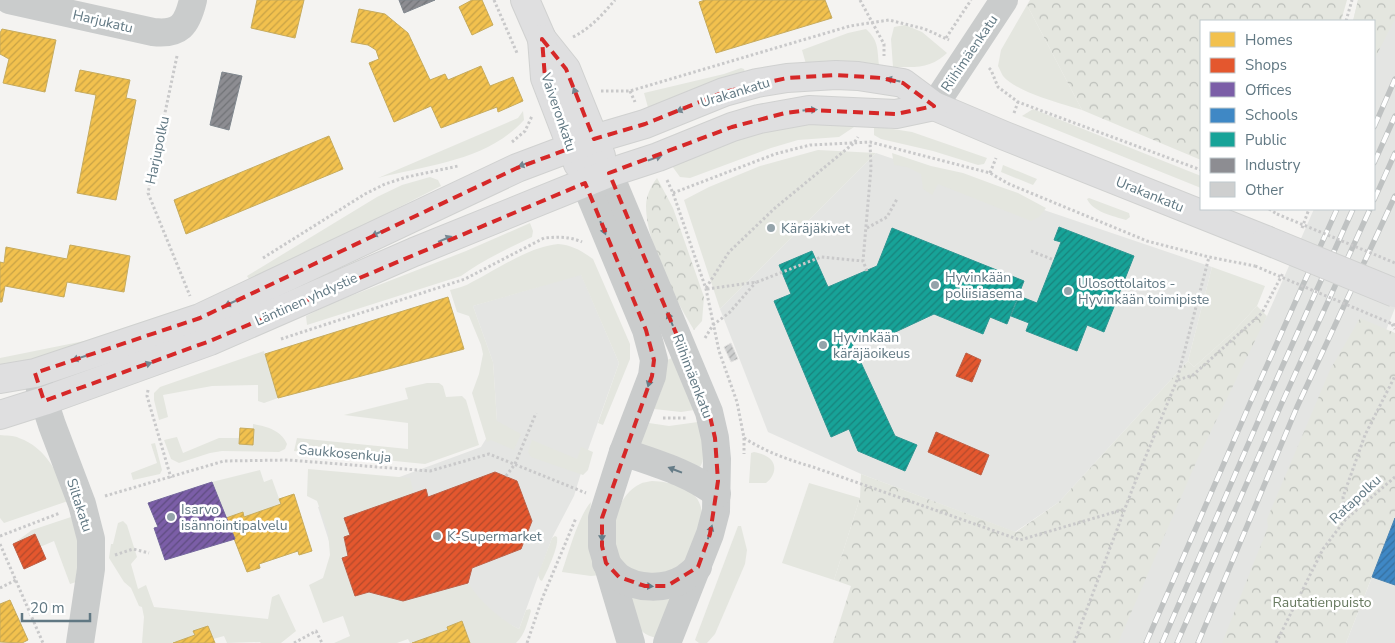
<svg xmlns="http://www.w3.org/2000/svg" width="1395" height="643" font-family="'Nunito Sans',sans-serif">
	<style>
		.built { fill: #e4e5e3 }
		.green { fill: #e4e6df }
		.forest { fill: url(#forest-crowns) }
		.homes { fill: url(#homes-hatch); stroke: #c6ab5e }
		.shops { fill: url(#shops-hatch); stroke: #bd6148 }
		.offices { fill: url(#offices-hatch); stroke: #73669c }
		.schools { fill: url(#schools-hatch); stroke: #4983b1 }
		.public { fill: url(#public-hatch); stroke: #2d9692 }
		.industry { fill: url(#industry-hatch); stroke: #80878e }
		.building { fill: url(#building-hatch); stroke: #e3e2e1 }
		.lines { fill: none; stroke-linecap: round; stroke-linejoin: round }
		.major-casing { stroke: #d0d1d0; stroke-width: 30 }
		.path { stroke: #c9c9ca; stroke-width: 3; stroke-dasharray: 2.5 2.5; stroke-linecap: butt }
		.minor { stroke: #cacccc; stroke-width: 28 }
		.major { stroke: #dfdfe0; stroke-width: 28 }
		.rail-casing { stroke: #bfc2c2; stroke-width: 5.5 }
		.rail { stroke: #fff; stroke-width: 4; stroke-dasharray: 11; stroke-linecap: butt }
		.major-bridge-casing { stroke: #d0d1d0; stroke-width: 30; stroke-linecap: butt }
		.path-bridge { stroke: #c9c9ca; stroke-width: 3; stroke-dasharray: 2.5 2.5; stroke-linecap: butt }
		.major-bridge { stroke: #dfdfe0; stroke-width: 28 }
		.oneway { fill: #748791 }
		.oneway2 { fill: #667c87 }
		.marked { fill: none; stroke: #d62828; stroke-width: 4; stroke-dasharray: 10 6; stroke-linejoin: round }
		.poi-dot { fill: #94a3aa; stroke: #fff; stroke-width: 2 }
		.labels { text-anchor: middle; stroke-width: 5; stroke-linejoin: round; paint-order: stroke }
		.street-label { font-size: 14px; fill: #617883; stroke: #fff }
		.poi-label { font-size: 14px; fill: #617883; stroke: #fff; text-anchor: start }
		.park-label { font-size: 14px; fill: #687a60; stroke: #fff }
	</style>
	<defs>
		<pattern id="forest-crowns" width="20" height="18" patternUnits="userSpaceOnUse" patternTransform="scale(1.25)"><rect width="20" height="18" fill="#e4e6df"/><path d="M2 6a3 3 0 1 1 6 0M12 15a3 3 0 1 1 6 0" fill="none" stroke="#bcbfba"/></pattern>
		<pattern id="homes-hatch" width="6" height="6" patternUnits="userSpaceOnUse" patternTransform="scale(1.25)"><rect width="6" height="6" fill="#f2c14e"/><path d="M-1 1l2-2M0 6l6-6M5 7l2-2" fill="none" stroke="#c7a246"/></pattern>
		<pattern id="shops-hatch" width="6" height="6" patternUnits="userSpaceOnUse" patternTransform="scale(1.25)"><rect width="6" height="6" fill="#e4572e"/><path d="M-1 1l2-2M0 6l6-6M5 7l2-2" fill="none" stroke="#b24a2c"/></pattern>
		<pattern id="offices-hatch" width="6" height="6" patternUnits="userSpaceOnUse" patternTransform="scale(1.25)"><rect width="6" height="6" fill="#7b5ea7"/><path d="M-1 1l2-2M0 6l6-6M5 7l2-2" fill="none" stroke="#5f4d81"/></pattern>
		<pattern id="schools-hatch" width="6" height="6" patternUnits="userSpaceOnUse" patternTransform="scale(1.25)"><rect width="6" height="6" fill="#3f88c5"/><path d="M-1 1l2-2M0 6l6-6M5 7l2-2" fill="none" stroke="#366f9e"/></pattern>
		<pattern id="public-hatch" width="6" height="6" patternUnits="userSpaceOnUse" patternTransform="scale(1.25)"><rect width="6" height="6" fill="#17a398"/><path d="M-1 1l2-2M0 6l6-6M5 7l2-2" fill="none" stroke="#18837c"/></pattern>
		<pattern id="industry-hatch" width="6" height="6" patternUnits="userSpaceOnUse" patternTransform="scale(1.25)"><rect width="6" height="6" fill="#8d8d92"/><path d="M-1 1l2-2M0 6l6-6M5 7l2-2" fill="none" stroke="#717377"/></pattern>
		<pattern id="building-hatch" width="6" height="6" patternUnits="userSpaceOnUse" patternTransform="scale(1.25)"><rect width="6" height="6" fill="#cecfcf"/><path d="M-1 1l2-2M0 6l6-6M5 7l2-2" fill="none" stroke="#abadad"/></pattern>
	</defs>
	<rect width="100%" height="100%" fill="#f4f3f1"/>
	<g class="built">
		<path d="M1358,0H1395V308L1260,643H1084L1267,316L1314,209H1374V21H1353Z"/>
		<path d="M876,153L1212,267L1188,361L1059,502L1015,532L861,474L768,432L720,309Z"/>
		<path d="M581,274L619,363L588,450L574,496L552,538L519,629L462,600L357,628L318,507L481,447L497,421L493,362L473,306Z"/>
		<path d="M1395,518V643H1346L1372,577Z"/>
	</g>
	<g class="green">
		<path d="M1027,5L1082,110C1062,104 1016,92 1003,76C1001,73 1000,69 998,66L1001,50Z"/>
		<path d="M905,25L922,32L947,53C930,69 916,67 893,67L891,39L894,27Z"/>
		<path d="M866,29C879,41 877,49 879,65L848,62L806,64L802,50L848,33Z"/>
		<path d="M741,68L744,69L746,75L649,111L644,93L724,74Z"/>
		<path d="M1033,109L1201,176V188L1022,116Z"/>
		<path d="M523,111L524,120C487,161 428,165 378,178L518,118Z"/>
		<path d="M856,122L854,127L839,137L798,140L771,148L690,178L680,177L672,166C712,149 751,131 795,125C815,122 836,123 856,122Z"/>
		<path d="M874,126L912,132L987,158L984,164L978,165L933,151L881,139L874,135Z"/>
		<path d="M818,150L876,153L720,309L684,200L709,187L760,166Z"/>
		<path d="M892,153L931,166L963,173L998,186L1018,193L1046,208L1039,217L1031,221L938,184L932,195L923,189L921,174L907,167L894,165Z"/>
		<path d="M1003,165L1037,179L1033,185L1001,172Z"/>
		<path d="M430,177L438,180L441,186L251,282L247,276L377,197L402,185Z"/>
		<path d="M1089,198L1129,213L1130,217L1126,220C1113,216 1093,212 1087,199Z"/>
		<path d="M530,223L533,231L532,237C507,249 483,260 461,276L307,325L306,316L330,304L466,251Z"/>
		<path d="M558,244C572,245 582,251 593,259L630,344V359L603,425L598,423L619,363L581,275L473,306L493,362L497,421L521,434L514,450L491,440L487,442L472,393L479,374L483,354L481,345L469,316L457,312L450,290C458,288 466,286 472,282C500,268 526,248 558,244Z"/>
		<path d="M1212,267L1265,286L1257,306L1232,333L1194,367L1188,361Z"/>
		<path d="M114,335L46,357L0,367V358Z"/>
		<path d="M264,351L278,398L264,403L258,401V385L212,386L163,395L168,417L159,420L154,400V393L160,387Z"/>
		<path d="M672,358L694,410L681,412L654,409L662,388L667,360Z"/>
		<path d="M427,383H439L443,386L446,397L462,396L466,400L479,445L425,464L294,451L297,438L408,449V423L344,415L408,399L405,388Z"/>
		<path d="M698,422C701,434 708,456 700,467L638,446L649,423L669,426Z"/>
		<path d="M253,424C267,426 282,431 287,444L285,449L279,452L222,451L210,453L179,463L171,459L164,440L177,437L183,453L219,438H239V444L252,445Z"/>
		<path d="M0,435C6,436 14,435 19,438C47,448 59,475 68,501L4,523L0,518Z"/>
		<path d="M532,440L577,459L581,447L593,452L588,470L583,475L531,457L528,452Z"/>
		<path d="M155,443L162,470L160,474L133,480L131,473L157,463L151,444Z"/>
		<path d="M754,452C758,453 763,454 766,456C779,463 775,476 766,483H749L751,453Z"/>
		<path d="M308,469L410,478L414,494L344,518L350,535L344,538L348,556L342,558L355,596L369,592L403,601L468,583C480,601 499,619 519,629L526,610L530,609L531,611C527,623 525,635 516,643H470L462,621L447,627L448,630L412,643H410L408,639L397,643H334L350,636L343,616L323,623L309,585L323,578L330,555L328,532L317,501L307,496Z"/>
		<path d="M260,470L264,482L272,479L281,504L244,517L243,512L226,518L212,482Z"/>
		<path d="M652,481C673,482 703,488 702,517C701,521 698,527 697,531C695,539 693,550 688,557C682,566 660,578 648,576C639,574 628,568 622,561C605,539 615,496 640,484C643,482 648,482 652,481Z"/>
		<path d="M809,483L860,498L834,580L782,563Z"/>
		<path d="M591,502L589,518L600,575L591,576L562,572C568,554 579,515 591,502Z"/>
		<path d="M71,517C80,544 79,553 76,582L70,584L54,541L40,547L34,535L13,544L32,530Z"/>
		<path d="M123,521L127,525L137,557L131,564L138,589L146,585L154,607L268,619L272,597L279,594L296,631L281,643H261L260,642L227,643L224,636L213,639L208,626L193,631L195,635L173,643H142L144,617L142,607L139,606L131,588L124,582L109,558L111,544H113L118,523Z"/>
		<path d="M738,526H741L747,550L745,564L715,634L707,643H699L695,640Z"/>
		<path d="M555,536L557,537C559,547 547,571 542,581L540,580L538,575L552,538Z"/>
		<path d="M632,596L671,599L656,638C634,632 635,619 627,600Z"/>
	</g>
	<g class="forest">
		<path d="M1030,0H1347L1341,21H1201V160L1082,110L1027,5Z"/>
		<path d="M1358,0H1395V19L1374,60V21H1353Z"/>
		<path d="M657,178L673,208L704,297L702,321L694,330C675,300 646,242 646,206C646,196 651,186 657,178Z"/>
		<path d="M1257,306L1267,316L1198,458L1118,643H833L851,586L834,580L860,498L861,474L1016,532L1059,502L1188,361L1194,367L1232,333Z"/>
		<path d="M1360,318L1395,333V518L1346,643H1222L1268,527L1267,519L1330,370Z"/>
	</g>
	<g class="homes">
		<path d="M257,0H304L295,38L251,28Z"/>
		<path d="M472,0H482L493,25L472,35L459,7Z"/>
		<path d="M705,0H825L832,18L716,53L699,2Z"/>
		<path d="M359,9L385,14L408,33L430,80L445,74L448,80L481,66L490,86L513,77L523,101L498,112L497,107L441,128L431,106L394,122L369,63L379,59L376,50L368,45L351,42Z"/>
		<path d="M2,29L56,40L45,92L3,83L9,59L0,54V33Z"/>
		<path d="M80,70L130,80L126,98L136,100L116,200L77,193L96,95L75,91Z"/>
		<path d="M329,136L343,169L186,234L174,200Z"/>
		<path d="M70,245L130,256L124,292L67,282L64,297L5,286L2,302H0V262L4,263L6,247L67,259Z"/>
		<path d="M448,297L464,349L278,398L265,354Z"/>
		<path d="M240,428L254,429L253,445L239,444Z"/>
		<path d="M294,494L312,551L299,555L298,551L259,564L260,568L247,572L226,518L243,512L244,517L281,504L279,499Z"/>
		<path d="M10,600L28,640L22,643L0,642V604Z"/>
		<path d="M462,621L470,643H412L448,630L447,627Z"/>
		<path d="M208,626L215,643H173L195,635L193,631Z"/>
	</g>
	<g class="shops">
		<path d="M966,353L981,360L972,382L956,376Z"/>
		<path d="M936,432L989,455L981,475L928,452Z"/>
		<path d="M495,472L517,481L532,521L521,549L472,568L468,583L403,601L369,592L355,596L342,558L348,556L344,537L350,535L344,518L426,489L428,497Z"/>
		<path d="M35,534L46,559L24,569L13,544Z"/>
	</g>
	<path class="offices" d="M212,482L235,539L165,560L154,528L158,527L148,503Z"/>
	<path class="schools" d="M1395,518V585L1372,577Z"/>
	<g class="public">
		<path d="M1059,227L1134,256L1104,332L1087,325L1077,351L1026,331L1029,323L1011,316L1019,296L1037,303L1061,242L1054,240Z"/>
		<path d="M892,228L1024,281L1007,324L990,317L983,334L934,314L874,342L869,331L850,339L895,436L917,445L905,471L858,451L849,429L831,437L774,301L791,294L779,265L812,251L828,287L877,266Z"/>
	</g>
	<g class="industry">
		<path d="M399,0H435L404,13Z"/>
		<path d="M222,72L242,76L229,130L210,125Z"/>
	</g>
	<path class="building" d="M731,343L738,359L731,362L724,347Z"/>
	<g class="lines">
		<g class="major-casing">
			<g id="major">
				<path d="M525,0L542,39L566,69L601,156"/>
				<path d="M542,39L545,78L578,164"/>
				<path d="M0,379L35,373L200,318L517,168L594,139L645,124L724,92L757,83L787,78L836,75L858,76L903,83L934,106L1005,136L1266,240"/>
				<path d="M0,415L44,401L210,341L414,252L609,173L658,157L732,127L759,119L809,110L896,114L934,106"/>
			</g>
		</g>
		<g class="path">
			<path d="M494,0L517,53"/>
			<path d="M860,0L884,44V56"/>
			<path d="M1346,21L1352,0"/>
			<path d="M573,37C591,28 602,15 615,0"/>
			<path d="M946,38L971,0"/>
			<path d="M177,56L148,193L190,296"/>
			<path d="M989,68L991,70L998,87L1018,102L1201,170"/>
			<path d="M601,91H630L850,26L889,20L925,29L949,40"/>
			<path d="M630,91L635,102"/>
			<path d="M1014,113L1018,102"/>
			<path d="M512,142L525,131L532,116"/>
			<path d="M990,173L996,158"/>
			<path d="M667,180L673,193L706,289L719,351L737,402L744,438V454"/>
			<path d="M673,193L775,154L810,145L870,142L990,173L1009,184L1147,241L1209,257L1255,266"/>
			<path d="M1269,209L1277,214"/>
			<path d="M867,228L887,217L897,199"/>
			<path d="M1302,228L1309,209"/>
			<path d="M1031,251L1054,260"/>
			<path d="M263,258L365,194L385,184L407,177L458,166"/>
			<path d="M867,271L863,261L871,168L870,142"/>
			<path d="M706,288L729,252L775,208L854,143L858,137"/>
			<path d="M707,289L757,282L821,257L863,261"/>
			<path d="M1392,324L1395,329"/>
			<path d="M705,338L713,325L729,313L756,282"/>
			<path d="M281,339L465,279L544,238C557,237 569,236 582,242"/>
			<path d="M1178,380L1193,375L1262,313L1283,273"/>
			<path d="M148,390L147,396L171,478"/>
			<path d="M663,418H686"/>
			<path d="M744,438C766,452 789,460 813,467L1020,540L1125,509"/>
			<path d="M506,476L515,464L536,413"/>
			<path d="M105,496L224,461L288,460L430,471L489,454L586,493"/>
			<path d="M1345,519L1343,497L1365,435L1395,376"/>
			<path d="M0,536L60,513"/>
			<path d="M0,544L43,643"/>
			<path d="M115,555L133,549L149,553"/>
			<path d="M0,588L16,580"/>
			<path d="M294,643L316,631L322,643"/>
			<path d="M527,643L542,599L576,518"/>
			<path d="M1074,643L1132,490L1177,380L1209,257"/>
			<path d="M1276,643L1323,549L1345,520L1395,477"/>
		</g>
		<g class="minor">
			<path d="M9,0L153,32C180,35 187,25 193,0"/>
			<path d="M934,106L1004,0"/>
			<path d="M609,173L709,412L715,438L717,459L716,511L710,534L667,643"/>
			<path d="M585,183L646,330L654,360L652,376L623,452L602,518V546L631,643"/>
			<path d="M35,373L52,425L82,504L91,539V569L80,643"/>
			<path d="M623,452C657,464 688,472 717,494"/>
			<path d="M606,563C610,567 614,573 619,577C636,589 665,590 683,579C688,576 693,571 698,567"/>
		</g>
		<use href="#major" class="major"/>
		<g class="rail-casing">
			<g id="rail">
				<path d="M1374,127L1395,79"/>
				<path d="M1374,163L1395,116"/>
				<path d="M1374,200L1395,153"/>
				<path d="M1146,643L1251,401L1337,209"/>
				<path d="M1162,643L1266,403L1353,209"/>
				<path d="M1177,643L1281,405L1370,209"/>
				<path d="M1198,643L1297,407L1395,196"/>
			</g>
		</g>
		<use href="#rail" class="rail"/>
		<g class="major-bridge-casing">
			<path id="major-bridge" d="M1266,240L1395,293"/>
		</g>
		<g class="path-bridge">
			<path d="M1277,214L1395,263"/>
			<path d="M1255,266L1395,325"/>
		</g>
		<use href="#major-bridge" class="major-bridge"/>
	</g>
	<defs><path id="oneway-solid" d="M-6-.8H1V-3.2L6.5 0L1 3.2V.8H-6Z" transform="scale(1.25)"/></defs>
	<g class="oneway">
		<use href="#oneway-solid" transform="translate(893 80) rotate(-168)"/>
		<use href="#oneway-solid" transform="translate(576 94) rotate(-112)"/>
		<use href="#oneway-solid" transform="translate(683 109) rotate(158)"/>
		<use href="#oneway-solid" transform="translate(810 110) rotate(-4)"/>
		<use href="#oneway-solid" transform="translate(655 158) rotate(-19)"/>
		<use href="#oneway-solid" transform="translate(525 164) rotate(160)"/>
		<use href="#oneway-solid" transform="translate(378 233) rotate(155)"/>
		<use href="#oneway-solid" transform="translate(445 239) rotate(-22)"/>
		<use href="#oneway-solid" transform="translate(231 303) rotate(155)"/>
		<use href="#oneway-solid" transform="translate(79 358) rotate(162)"/>
		<use href="#oneway-solid" transform="translate(145 365) rotate(-20)"/>
	</g>
	<g class="oneway2">
		<use href="#oneway-solid" transform="translate(603 228) rotate(68)"/>
		<use href="#oneway-solid" transform="translate(670 319) rotate(-113)"/>
		<use href="#oneway-solid" transform="translate(650 380) rotate(107)"/>
		<use href="#oneway-solid" transform="translate(675 470) rotate(-159)"/>
		<use href="#oneway-solid" transform="translate(710 532) rotate(-73)"/>
		<use href="#oneway-solid" transform="translate(602 534) rotate(90)"/>
		<use href="#oneway-solid" transform="translate(646 586) rotate(4)"/>
	</g>
	<path class="marked" d="M542,39L566,69L594,139L645,124L724,92L787,78L836,75L882,78L903,83L934,106L896,114L809,110L785,113L732,127L609,173L709,412L715,438L718,481L710,534L698,567L667,586H645L619,577L606,563L602,546V518L652,376L654,360L646,330L585,183L210,341L44,401L35,373L200,318L517,168L571,148L545,78Z"/>
	<g class="poi-dot">
		<circle cx="771" cy="228" r="5"/>
		<circle cx="935" cy="285" r="5"/>
		<circle cx="1068" cy="291" r="5"/>
		<circle cx="823" cy="345" r="5"/>
		<circle cx="171" cy="517" r="5"/>
		<circle cx="437" cy="536" r="5"/>
	</g>
	<g class="labels">
		<g class="street-label">
			<text transform="translate(103 21) rotate(13)" y="5">Harjukatu</text>
			<text transform="translate(969 53) rotate(-56)" y="5">Riihimäenkatu</text>
			<text transform="translate(735 92) rotate(-17)" y="5">Urakankatu</text>
			<text transform="translate(559 112) rotate(71)" y="5">Vaiveronkatu</text>
			<text transform="translate(157 150) rotate(-78)" y="5">Harjupolku</text>
			<text transform="translate(1150 194) rotate(22)" y="5">Urakankatu</text>
			<text transform="translate(306 299) rotate(-24)" y="5">Läntinen yhdystie</text>
			<text transform="translate(693 376) rotate(69)" y="5">Riihimäenkatu</text>
			<text transform="translate(345 453) rotate(5)" y="5">Saukkosenkuja</text>
			<text transform="translate(1355 499) rotate(-43)" y="5">Ratapolku</text>
			<text transform="translate(80 505) rotate(72)" y="5">Siltakatu</text>
		</g>
		<g class="poi-label">
			<text x="781" y="233">Käräjäkivet</text>
			<text x="945" y="282">Hyvinkään<tspan x="945" dy="16">poliisiasema</tspan></text>
			<text x="1078" y="288">Ulosottolaitos -<tspan x="1078" dy="16">Hyvinkään toimipiste</tspan></text>
			<text x="833" y="342">Hyvinkään<tspan x="833" dy="16">käräjäoikeus</tspan></text>
			<text x="181" y="514">Isarvo<tspan x="181" dy="16">isännöintipalvelu</tspan></text>
			<text x="447" y="541">K-Supermarket</text>
		</g>
		<g class="park-label">
			<text x="1322" y="607">Rautatienpuisto</text>
		</g>
	</g>
	<rect x="1200" y="20" width="175" height="190" fill="#ffffff" stroke="#c0c9cd"/>
	<rect x="1210" y="32" width="25" height="15" fill="#f2c14e" stroke="#c0c9cd"/>
	<text x="1245" y="45" font-size="15" fill="#617883">Homes</text>
	<rect x="1210" y="58" width="25" height="15" fill="#e4572e" stroke="#c0c9cd"/>
	<text x="1245" y="70" font-size="15" fill="#617883">Shops</text>
	<rect x="1210" y="82" width="25" height="15" fill="#7b5ea7" stroke="#c0c9cd"/>
	<text x="1245" y="95" font-size="15" fill="#617883">Offices</text>
	<rect x="1210" y="108" width="25" height="15" fill="#3f88c5" stroke="#c0c9cd"/>
	<text x="1245" y="120" font-size="15" fill="#617883">Schools</text>
	<rect x="1210" y="132" width="25" height="15" fill="#17a398" stroke="#c0c9cd"/>
	<text x="1245" y="145" font-size="15" fill="#617883">Public</text>
	<rect x="1210" y="158" width="25" height="15" fill="#8d8d92" stroke="#c0c9cd"/>
	<text x="1245" y="170" font-size="15" fill="#617883">Industry</text>
	<rect x="1210" y="182" width="25" height="15" fill="#cecfcf" stroke="#c0c9cd"/>
	<text x="1245" y="195" font-size="15" fill="#617883">Other</text>
	<path d="M22 613v8h68v-8" fill="none" stroke="#617883" stroke-width="2.5"/>
	<text x="30" y="613" font-size="15" fill="#617883" stroke="#ffffff" stroke-width="4" paint-order="stroke">20 m</text>
</svg>
